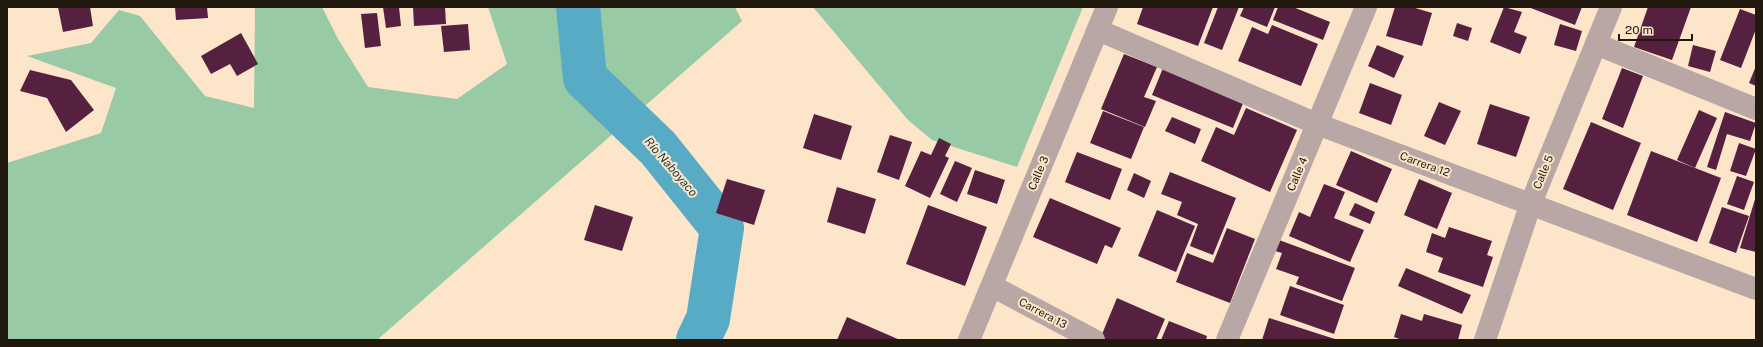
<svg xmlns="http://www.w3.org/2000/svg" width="1763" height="347" font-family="'Public Sans',sans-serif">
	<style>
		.green { fill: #97caa5 }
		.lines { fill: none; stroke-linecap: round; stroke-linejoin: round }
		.river { stroke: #58abc4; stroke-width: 44 }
		.building { fill: #562140 }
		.street { stroke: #b8a7a5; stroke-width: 22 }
		.labels { text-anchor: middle; stroke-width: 4; stroke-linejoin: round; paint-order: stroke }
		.street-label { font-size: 11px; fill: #21190e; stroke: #fce5c8 }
		.water-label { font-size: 12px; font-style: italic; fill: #153b47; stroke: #fce5c8 }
	</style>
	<rect width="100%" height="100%" fill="#fce5c8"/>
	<g class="green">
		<path d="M255,7H322L338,39L368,87L457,99L507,64L488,7H735L742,21L377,340H7V163L101,133L116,88L27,56L91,43L119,10L140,16L205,96L254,108Z"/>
		<path d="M813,7H1083L1017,167L932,140L908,120Z"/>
	</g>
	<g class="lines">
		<path class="river" d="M578,7L585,78L658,148L722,228L708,319L698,340"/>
	</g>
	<g class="building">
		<path d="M58,7H90L93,26L63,32Z"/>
		<path d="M175,7H207L208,18L176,20Z"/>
		<path d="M383,7H399L401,26L386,28Z"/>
		<path d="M413,7H445L446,24L414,26Z"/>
		<path d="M1143,7H1213L1198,46L1137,24Z"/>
		<path d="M1218,7H1239L1222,50L1204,43Z"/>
		<path d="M1244,7H1275L1267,27L1240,16Z"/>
		<path d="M1278,7H1293L1330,22L1323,40L1273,20Z"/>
		<path d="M1395,7H1412L1432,13L1422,46L1386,36Z"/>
		<path d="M1504,7L1522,12L1514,32L1527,37L1520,54L1490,42Z"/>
		<path d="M1528,7H1582L1575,25Z"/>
		<path d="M1648,7H1691L1672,60L1634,47Z"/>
		<path d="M1740,9L1756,15V29L1741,68L1720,60Z"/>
		<path d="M377,13L381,46L365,48L361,14Z"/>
		<path d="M1457,23L1472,28L1468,41L1453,36Z"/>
		<path d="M468,24L470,50L444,52L441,26Z"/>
		<path d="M1560,24L1582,31L1576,51L1554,45Z"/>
		<path d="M1272,25L1318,44L1301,86L1238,61L1252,27L1268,34Z"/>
		<path d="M241,33L258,64L237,76L230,64L211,74L201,56Z"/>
		<path d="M1377,45L1404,56L1394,78L1368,66Z"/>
		<path d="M1693,45L1716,51L1710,72L1688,66Z"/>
		<path d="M1124,54L1157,67L1144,97L1156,101L1145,127L1101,109Z"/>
		<path d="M1165,63L1246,96L1233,128L1152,95Z"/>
		<path d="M1756,66V86L1749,83Z"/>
		<path d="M1622,68L1643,76L1623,128L1602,119Z"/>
		<path d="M30,70L71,80L94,110L66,132L47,98L20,91Z"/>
		<path d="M1370,83L1402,95L1391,125L1359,113Z"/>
		<path d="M1439,102L1461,111L1445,145L1424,136Z"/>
		<path d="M1490,104L1530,117L1516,157L1477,144Z"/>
		<path d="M1246,108L1297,130L1270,192L1201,161L1216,127L1234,135Z"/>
		<path d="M1699,110L1717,118L1695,168L1677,160Z"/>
		<path d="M1103,111L1144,127L1131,159L1090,143Z"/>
		<path d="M1725,112L1756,123L1750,141L1727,134L1716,170L1707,167Z"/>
		<path d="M814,114L852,126L841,160L803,148Z"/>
		<path d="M1172,117L1201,129L1195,144L1165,131Z"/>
		<path d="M1591,122L1641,143L1613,210L1563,189Z"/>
		<path d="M890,135L912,142L899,180L877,172Z"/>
		<path d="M939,138L951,144L945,156L949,158L930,198L905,186L921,151L931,155Z"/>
		<path d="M1739,143L1756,149L1746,176L1730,171Z"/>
		<path d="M1351,151L1392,169L1377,203L1336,185Z"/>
		<path d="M1651,151L1721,178L1697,242L1627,215Z"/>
		<path d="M1077,152L1122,169L1110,200L1065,182Z"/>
		<path d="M955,161L972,168L957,202L940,194Z"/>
		<path d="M975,170L1005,180L997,204L967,194Z"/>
		<path d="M1170,172L1236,198L1213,255L1190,246L1198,224L1177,215L1182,202L1161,194Z"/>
		<path d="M1134,173L1151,181L1144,198L1127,190Z"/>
		<path d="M1737,176L1754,182L1744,210L1727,204Z"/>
		<path d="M727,179L765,190L754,225L716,213Z"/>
		<path d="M1419,179L1452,193L1437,229L1404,215Z"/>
		<path d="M1324,184L1345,192L1334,218L1364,230L1350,262L1289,236L1299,212L1310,217Z"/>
		<path d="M837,187L876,199L865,234L827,222Z"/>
		<path d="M1756,196V252L1740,248Z"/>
		<path d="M1050,198L1121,228L1112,248L1105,245L1097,264L1033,237Z"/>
		<path d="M1355,203L1375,212L1370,224L1349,215Z"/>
		<path d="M595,205L633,217L622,251L584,240Z"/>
		<path d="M928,205L987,227L965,286L906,264Z"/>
		<path d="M1722,207L1749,216L1736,253L1709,243Z"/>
		<path d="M1157,210L1195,226L1176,272L1138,256Z"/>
		<path d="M1449,227L1492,241L1487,255L1493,257L1483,287L1438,272L1443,258L1426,252L1432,233L1445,238Z"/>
		<path d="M1227,228L1255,239L1230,303L1176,282L1187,253L1213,263Z"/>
		<path d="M1279,240L1355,268L1342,301L1296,284L1299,277L1276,269L1282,253L1275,251Z"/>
		<path d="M1406,268L1471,295L1462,314L1398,286Z"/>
		<path d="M1290,286L1344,305L1334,334L1280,315Z"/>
		<path d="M1117,298L1165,319L1156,340L1100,339Z"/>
		<path d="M1401,314L1422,321L1424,314L1462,325L1458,340H1402L1394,337Z"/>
		<path d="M847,317L900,340H837Z"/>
		<path d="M1269,318L1338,340H1262Z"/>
		<path d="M1169,321L1207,336L1206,340H1161Z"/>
	</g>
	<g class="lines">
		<g class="street">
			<path d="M1098,30L1317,124L1756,289"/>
			<path d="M1596,44L1756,109"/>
			<path d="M992,286L1094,340"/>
			<path d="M969,340L1107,7"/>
			<path d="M1227,340L1366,7"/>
			<path d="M1485,340L1531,203L1611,7"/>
		</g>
	</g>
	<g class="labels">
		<g class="street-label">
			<text transform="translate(1425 164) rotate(20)" y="4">Carrera 12</text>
			<text transform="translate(1543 172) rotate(-68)" y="4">Calle 5</text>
			<text transform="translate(1038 173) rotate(-67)" y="4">Calle 3</text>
			<text transform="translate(1297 174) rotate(-67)" y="4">Calle 4</text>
			<text transform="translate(1043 313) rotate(28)" y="4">Carrera 13</text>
		</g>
		<g class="water-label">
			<text transform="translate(671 167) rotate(49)" y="4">Río Naboyaco</text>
		</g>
	</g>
	<rect width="1763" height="347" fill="none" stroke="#21190e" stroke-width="16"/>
	<path d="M1619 34v6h73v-6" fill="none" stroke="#21190e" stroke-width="2"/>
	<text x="1625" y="34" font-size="12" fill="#21190e" stroke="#fce5c8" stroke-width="3" paint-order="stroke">20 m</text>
</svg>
